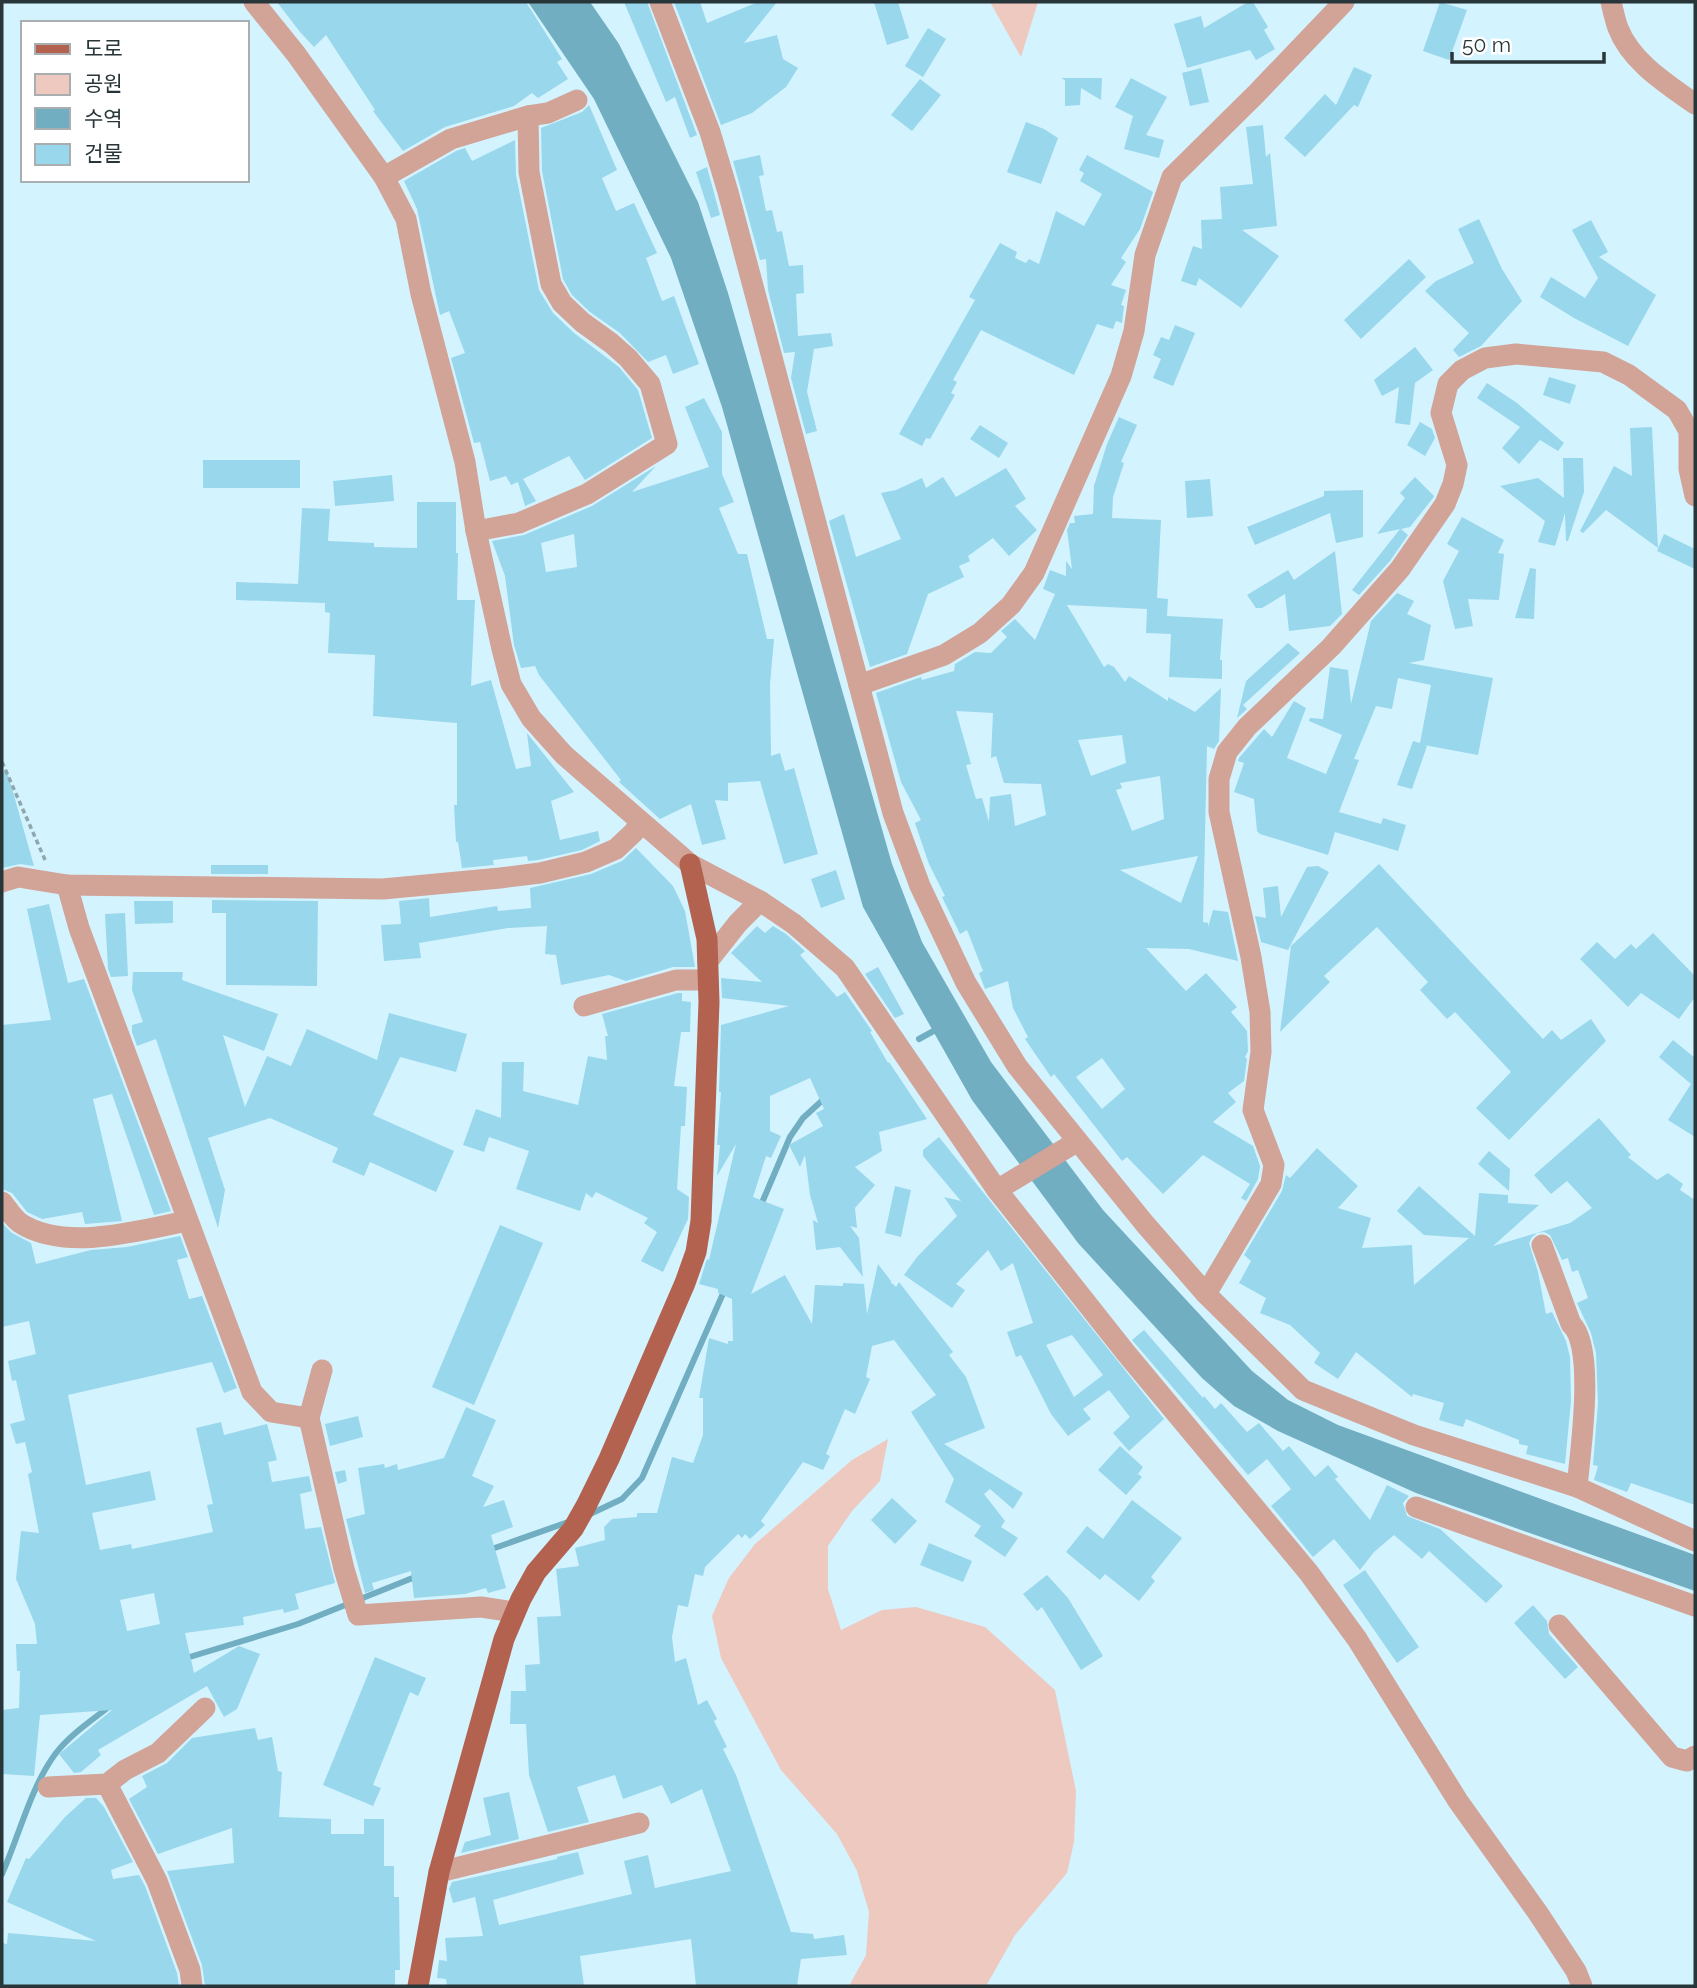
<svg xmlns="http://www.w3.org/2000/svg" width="1697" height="1988" font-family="Raleway,'Noto Sans KR',sans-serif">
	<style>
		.green { fill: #eec9c0 }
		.water { fill: #71aec2 }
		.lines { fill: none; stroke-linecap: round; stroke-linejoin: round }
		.stream { stroke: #71aec2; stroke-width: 6 }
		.building { fill: #99d7ec; fill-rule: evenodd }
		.path { stroke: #8ea7af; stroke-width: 3.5; stroke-dasharray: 5 3.5; stroke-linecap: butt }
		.minor { stroke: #d2a397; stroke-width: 21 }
		.major { stroke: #b3624f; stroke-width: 21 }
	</style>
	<rect width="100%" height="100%" fill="#d3f3ff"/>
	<g class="green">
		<path d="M990,2H1038L1021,57Z"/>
		<path d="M888,1439L880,1481L852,1511L828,1546V1589L841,1630L882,1610L916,1607L985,1627L1055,1690L1076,1791L1074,1842L1067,1873L1015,1935L986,1986H849L866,1955L869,1912L857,1871L837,1834L781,1770L721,1658L712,1616L729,1578L755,1544L852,1460Z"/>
	</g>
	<path class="water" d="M528,2H590L619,44L698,202L728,293L892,864L922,942L991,1062L1103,1210L1252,1371L1288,1400L1338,1425L1695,1555V1591L1416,1493L1278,1431L1234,1406L1202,1378L1078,1243L972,1100L863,907L722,407L671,258L594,99Z"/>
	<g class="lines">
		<g class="stream">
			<path d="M919,1039L939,1028"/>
			<path d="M761,1205L790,1137L803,1118L826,1097"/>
			<path d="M588,1515L622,1499L642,1478L725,1289"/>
			<path d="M489,1550L571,1521"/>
			<path d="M183,1659L298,1624L420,1575"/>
			<path d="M2,1874C19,1836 31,1786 56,1753C71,1734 91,1721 110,1706"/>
		</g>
	</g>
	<g class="building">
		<path d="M277,2H526L562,59L557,62L568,79L538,98L532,93L514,106L445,127L403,151L373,111L375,110L326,35L314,47L300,32Z"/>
		<path d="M624,2H647L697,135L690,138L675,97L666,102Z"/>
		<path d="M674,2H700L707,23L758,2H777L744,43L777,35L783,59L798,68L786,87L752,113L721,125Z"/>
		<path d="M874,2H898L909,38L887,45Z"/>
		<path d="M1248,2H1253L1268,27L1264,30L1275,49L1256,60L1250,50L1187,68L1174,24L1201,16L1204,28Z"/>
		<path d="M1440,2L1467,10L1449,60L1423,51Z"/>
		<path d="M928,28L946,39L923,77L905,66Z"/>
		<path d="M1354,67L1372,75L1358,107L1354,105L1305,157L1284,138L1325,94L1336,105Z"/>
		<path d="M1201,68L1209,102L1190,106L1182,73Z"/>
		<path d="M1061,78H1102L1101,100L1081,88L1080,105L1065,106V80Z"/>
		<path d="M1131,78L1167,97L1146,135L1164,140L1159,158L1124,149L1133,116L1115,107Z"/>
		<path d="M920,79L941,95L912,131L891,115Z"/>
		<path d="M589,105L617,170L602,178L616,211L634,203L657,253L646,258L662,301L674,296L699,364L673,374L666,355L648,362L620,333L590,312L572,295L563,279L542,171L541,128L582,112Z"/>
		<path d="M1026,122L1044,129L1058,138L1041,184L1007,172Z"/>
		<path d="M1263,125L1266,157L1270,153L1277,226L1242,230L1279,256L1241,308L1199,278L1196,286L1181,281L1193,246L1202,249L1201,220L1222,219L1220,187L1253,184L1246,127Z"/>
		<path d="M515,140L516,175L539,290L553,313L574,333L619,367L638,390L652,438L585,480L569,456L523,479L536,501L525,506L518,482L511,485L506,476L490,481L480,442L474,443L451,358L465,353L449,311L440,315L417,209L404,181L456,151L465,148L472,161Z"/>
		<path d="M760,155L764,175L759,176L766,211L772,210L777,232L782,231L789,266L803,265L804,293L796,294L798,336L831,333L833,346L814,349L807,392L817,431L806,434L791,378L795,352L784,353L768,290L766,259L760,260L733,161Z"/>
		<path d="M1087,155L1153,192L1140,229L1121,258L1126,262L1111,285L1126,290L1121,305L1124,306L1122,323L1116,321L1113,329L1097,324L1074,375L981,330L953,380L957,382L951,393L955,395L930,439L926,438L922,446L899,434L975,300L969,297L1000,243L1017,252L1015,258L1026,263L1029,259L1039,264L1056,211L1084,226L1102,194L1080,181L1084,173L1079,170Z"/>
		<path d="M707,167L720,215L711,218L696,172Z"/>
		<path d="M1479,219L1502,269L1522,301L1481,346L1459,357L1453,350L1469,333L1425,291L1436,281L1474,263L1458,229Z"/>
		<path d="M1591,220L1608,252L1599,257L1656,295L1628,346L1574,318L1540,297L1551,277L1585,298L1598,278L1572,230Z"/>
		<path d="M1409,259L1426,277L1361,339L1344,320Z"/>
		<path d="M1175,325L1195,333L1173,386L1153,378L1161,359L1153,355L1161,337L1169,340Z"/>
		<path d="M1415,347L1433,370L1415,383L1410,425L1395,423L1399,387L1382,396L1374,380Z"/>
		<path d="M1549,377L1576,385L1570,404L1543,395Z"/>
		<path d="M1487,383L1517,403L1564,443L1558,451L1540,440L1519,464L1502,448L1520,427L1477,398Z"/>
		<path d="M704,398L722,432V474L734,502L719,508L738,554H747L767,639H774L770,684L771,756L780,753L785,771L794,768L818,854L784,864L760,781L728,783V801L715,800L726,839L702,845L691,804L660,819L619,782L621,780L539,675L535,666L521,668L514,645L505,576L492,541L524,535L592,506L656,466L632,492L709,467L685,407ZM574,534L577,567L546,572L541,543Z"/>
		<path d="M1119,417L1137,425L1121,462L1124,463L1113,497L1112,518L1161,520L1157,598L1168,599L1167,616L1223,619L1220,660H1222V679L1169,677L1171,634L1146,633L1147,609L1067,605L1104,667L1108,664L1114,667L1125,682L1129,676L1168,701V697L1195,712L1221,688L1219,741L1214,749L1207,746L1203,922L1208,923V927L1213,910L1228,912L1238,961L1189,949L1146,948L1186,991L1206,973L1237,1007L1231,1012L1247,1031L1248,1051L1245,1057L1247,1059L1244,1081L1228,1093L1236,1102L1213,1122L1253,1146L1260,1166L1258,1179L1246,1201L1241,1198L1250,1184L1203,1155L1163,1194L1127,1157L1122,1161L1054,1074L1051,1077L1025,1039L1028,1037L1013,1008L1008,981L985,989L979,973L983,971L967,930L960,934L942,897L945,896L929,864L915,823L921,820L901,782L876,693L921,677L922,680L954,671L955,664L975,652L991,653L1007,637L1001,631L1015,619L1035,640L1055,594L1043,589L1050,570L1066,576V561L1072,569L1067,530L1070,523H1075L1074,516L1093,514L1094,486L1107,444ZM956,711L993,713L991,758L996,756L1004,783L1041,784L1046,815L1015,826L1011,794L990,797L989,822L982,798L976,799L966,765L971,764ZM1122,735L1126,763L1091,776L1078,740ZM1160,776L1164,819L1132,831L1116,790L1122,788L1120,783ZM1198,856L1181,903L1120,870ZM1102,1058L1125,1089L1102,1109L1076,1077Z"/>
		<path d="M1420,422L1432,429L1435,438L1425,456L1407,445Z"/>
		<path d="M980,425L1008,443L999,458L970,439Z"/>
		<path d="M1652,427L1658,548L1606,510L1583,533L1580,531L1614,466L1632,476L1630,428Z"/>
		<path d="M1563,458H1583L1584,492L1568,541H1566L1565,513L1555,546L1538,542L1545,521L1500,486L1538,478L1564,498Z"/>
		<rect x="203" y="460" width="97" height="28"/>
		<path d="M1006,468L1026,499L1015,506L1037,530L1009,556L993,538L968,556L970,561L959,566L964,577L928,594L907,654L870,667L829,521L844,514L856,557L901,539L881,493L896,490L922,478L926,488L943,477L956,497Z"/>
		<path d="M392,475L394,501L335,506L333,481Z"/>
		<path d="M1415,477L1434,496L1433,498L1410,527L1401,529L1408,535L1390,561L1359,595L1352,590L1400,529L1377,534L1405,498L1400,493Z"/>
		<path d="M1210,479L1213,516L1187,518L1185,481Z"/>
		<path d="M1363,490V537L1336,543L1330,513L1255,545L1247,527L1324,496V491Z"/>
		<path d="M417,502H456V553H458L457,600H475L471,686L491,680L516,769L531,766L527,733L574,792L551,801L560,840L598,831L600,841L582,850L538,860L528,861L527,856L493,860L494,865L462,868L458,842H456L454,805H457V723L373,716L375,655L328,653L330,613L325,612V603L236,600V582L298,584L302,508L330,509L328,541L374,543V547L417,548Z"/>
		<path d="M1462,517L1504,540L1498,553L1504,554L1499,600L1468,599L1473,626L1455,629L1443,581L1459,551L1447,544Z"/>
		<path d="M1664,534L1695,549V569L1657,551Z"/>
		<path d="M1335,551L1342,614L1330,626L1289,631L1285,594L1262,608H1256L1247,595L1288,570L1294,580Z"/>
		<path d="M1530,568L1536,569L1534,619L1515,618Z"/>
		<path d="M1397,593L1414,601L1407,614L1431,625L1424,660L1409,663L1493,678L1478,755L1424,745L1427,746L1412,789L1397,785L1413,741L1420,743L1431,685L1398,678L1392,709L1376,706L1354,759L1359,760L1339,812L1381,824L1383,818L1406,825L1398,851L1335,832L1328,855L1260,834L1257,831L1254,799L1234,792L1244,763L1238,761L1239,758L1264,729L1272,737L1294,701L1306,708L1287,758L1326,774L1342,735L1309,721L1310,718L1323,719L1330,667L1348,670L1351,704L1371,621Z"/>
		<path d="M1288,643L1300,653L1243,705L1247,709L1237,718L1246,681Z"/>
		<path d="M7,771L34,866L20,864L2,868V772Z"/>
		<path d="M636,848L673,886L685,911L695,967H673L626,981L609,975L561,985L556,955L545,954L547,926L508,928L419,943L421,958L384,961L381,925L401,924L399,901L429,898L430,917L497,906L498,911L531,908L530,888L591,874L622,861Z"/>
		<path d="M1379,864L1543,1039L1552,1030L1561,1040L1591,1019L1606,1041L1509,1140L1476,1108L1511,1072L1455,1012L1447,1019L1420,990L1428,982L1377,927L1324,976L1330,982L1280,1032L1291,946Z"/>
		<rect x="211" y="865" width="57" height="9"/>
		<path d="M1318,866L1329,872L1288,950L1261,942L1255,916L1266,918L1263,888L1278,886L1281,917L1307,867Z"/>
		<path d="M836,870L845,899L821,908L811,879Z"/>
		<path d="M212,900L318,901L317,986L226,985V913H212Z"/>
		<path d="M134,901H173V923L135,924Z"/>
		<path d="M49,904L68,983L84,979L171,1211L154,1215L112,1094L93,1099L122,1221L85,1224L82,1212L42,1219L27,1212L12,1193L2,1189V1025L51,1020L27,909Z"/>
		<path d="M125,913L128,976L111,977L108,969L105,914Z"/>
		<path d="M757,926L765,933L773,926L786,934L805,951L800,955L837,997L845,992L872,1031L870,1032L888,1063L889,1062L927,1119L879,1132L882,1151L855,1167L875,1185L855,1208L857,1228L850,1226L859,1238L863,1277L840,1247L816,1250L813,1220L818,1223L810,1195L805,1155L800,1167L789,1145L823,1126L816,1113L824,1109L810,1078L770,1096V1131L781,1136L771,1158L766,1156L753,1197L784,1209L751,1294L785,1275L812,1324L815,1285L843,1286V1283L864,1284L867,1314L878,1264L891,1281V1284L892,1283L896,1287L899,1282L953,1352L949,1355L966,1377L985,1428L944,1444L1023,1493L1013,1509L990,1489L984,1494L1005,1521L1001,1527L1018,1538L1005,1557L974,1536L981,1526L945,1502L954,1479L911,1412L936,1395L894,1340L872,1346L866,1377L870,1379L855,1414L845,1409L826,1454L830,1456L823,1470L803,1462L761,1521L765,1525L750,1539L745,1534L742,1538L738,1534L705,1567L703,1576L695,1574L688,1607L678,1605L672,1637L675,1662L686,1658L698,1705L707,1700L717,1719L714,1721L727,1747L723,1749L736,1775L791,1932L813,1934L814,1939L844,1935L847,1955L801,1959L797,1986H696L691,1939L580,1956L584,1986H447L446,1979L437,1978L439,1960L447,1961L445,1938L483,1936L475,1897L453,1903L449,1889L452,1882L557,1859V1857L578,1852L584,1874L493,1900L499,1925L632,1894L624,1861L648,1855L655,1888L731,1871L702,1789L671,1804L662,1785L623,1799L615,1775L577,1787L589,1822L548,1832L529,1775L526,1724H510L511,1691H526L525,1665L540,1664L537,1617L561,1616L556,1569L579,1566L575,1548L605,1540L604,1527L612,1519L637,1517V1513H657L672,1457L693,1463L703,1435V1398H699L709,1338L728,1344V1341H733L732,1299L718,1293V1289L699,1284L707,1259L709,1260L736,1144L717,1176L720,1145H717L721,1092H719L721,1025L789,1006L722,998L721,978L762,982L731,953Z"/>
		<path d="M1653,933L1695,976V997L1679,1019L1641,993L1628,1007L1580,959L1597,942L1615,959L1631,944L1636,949Z"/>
		<path d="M878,967L904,1014L895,1018L865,974Z"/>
		<path d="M133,972H183L182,980L278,1014L264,1051L223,1035L245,1107L267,1056L291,1066L307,1029L377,1060L389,1013L467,1034L456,1072L400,1057L373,1115L454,1151L436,1192L370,1162L364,1176L332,1162L338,1148L270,1118L208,1138L225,1190L218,1228L156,1039L137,1046L132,1032V1025L143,1022L132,990Z"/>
		<path d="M678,993H682V1001L691,1002L690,1032H681L674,1086L687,1087L685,1126H681L677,1189L689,1197L688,1219L663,1272L641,1261L657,1232L644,1223L648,1218L596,1192L592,1198L586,1193L580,1211L516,1189L529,1151L489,1137L484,1152L463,1145L476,1109L501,1118L502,1062H524L523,1091L578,1105L588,1056L607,1060L605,1036H608L602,1014Z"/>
		<path d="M1673,1040L1695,1058V1137L1668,1120L1691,1084L1659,1057Z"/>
		<path d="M1599,1118L1631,1155L1628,1157L1657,1180L1668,1173L1683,1184L1680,1190L1695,1200V1505L1631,1483L1627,1492L1594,1480L1598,1466L1593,1465L1598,1403L1596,1353L1591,1333L1577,1303L1588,1298L1578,1270L1572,1272L1568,1258L1562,1260L1550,1235L1544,1232L1537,1233L1532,1237L1529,1243L1538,1272L1546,1314L1552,1312L1566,1341L1570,1357L1571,1401L1565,1464L1526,1454L1528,1446L1519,1444V1440L1466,1419L1463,1427L1439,1420L1444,1403L1413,1394L1412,1397L1356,1352L1338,1379L1314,1363L1320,1353L1290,1325L1260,1313L1266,1298L1239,1283L1251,1261L1244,1255L1282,1191L1286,1175L1290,1178L1317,1148L1358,1186L1338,1208L1371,1218L1362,1248L1412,1245L1414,1285L1469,1238L1424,1235L1397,1211L1419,1186L1475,1236L1479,1193L1508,1195V1203L1539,1205L1493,1246L1570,1223L1592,1208L1567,1181L1551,1194L1534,1175Z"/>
		<path d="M939,1137L1164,1419L1129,1451L1113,1433L1130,1417L1109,1390L1083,1409L1091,1419L1068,1436L1051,1414L1021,1355L1016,1357L1007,1332L1033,1323L1013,1263L1001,1271L988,1250L956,1284L965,1290L952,1308L904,1275L917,1257L957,1216L944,1197L961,1201L923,1156V1150ZM1072,1335L1103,1375L1074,1397L1046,1345Z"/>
		<path d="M1489,1151L1510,1169L1509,1191L1478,1164Z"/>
		<path d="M895,1186L911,1190L901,1237L885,1233Z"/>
		<path d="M2,1223L12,1233L31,1243L36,1264L91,1250L127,1247L180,1236L188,1257L177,1260L189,1299L202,1296L237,1388L224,1393L212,1362L68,1395L86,1485L150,1471L156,1500L92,1513L100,1550L131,1544L132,1549L213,1532L207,1505L213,1504L196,1428L221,1422L224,1435L267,1424L277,1460L268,1462L272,1482L309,1476L312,1491L300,1494L305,1529L321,1527L335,1583L295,1594L299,1609L284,1613L283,1609L243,1617L244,1625L185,1633L194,1673L239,1646L260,1654L237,1709L224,1717L207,1686L98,1750L101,1755L81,1772L74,1773L59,1754L112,1710L40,1715L34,1776L2,1774V1710L19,1708L20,1671H17L16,1644H37L35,1624L16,1579L21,1531L39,1533L28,1474L32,1472L25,1442L16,1444L10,1424L25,1420L16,1380L12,1381L8,1361L36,1354L29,1321L2,1327ZM154,1593L160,1624L127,1631L120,1600Z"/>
		<path d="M500,1225L543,1243L474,1405L432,1387Z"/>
		<path d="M1144,1330L1203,1398L1204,1396L1215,1409L1221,1403L1247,1432L1259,1423L1283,1451L1289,1446L1315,1477L1328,1465L1338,1477L1335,1479L1370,1520L1387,1485L1409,1496L1403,1503L1407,1516L1440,1529L1503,1586L1486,1603L1429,1551L1422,1559L1394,1535L1374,1552L1360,1570L1334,1539L1313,1557L1271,1506L1291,1489L1267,1459L1248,1475L1132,1340Z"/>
		<path d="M466,1407L496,1420L472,1476L494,1486L483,1507L504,1500L513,1527L491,1535L506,1588L488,1593L486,1588L465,1594L414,1598L411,1571L372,1583L374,1590L365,1593L346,1519L365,1514L358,1468L384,1464L385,1468L397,1464L398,1470L444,1458Z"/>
		<path d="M358,1416L363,1437L330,1446L325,1424Z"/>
		<path d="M1120,1446L1143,1467L1138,1474L1142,1477L1126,1495L1098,1470Z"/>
		<path d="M345,1470L347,1481L338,1484L335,1472Z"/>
		<path d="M892,1498L917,1521L895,1544L871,1520Z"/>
		<path d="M1132,1500L1182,1538L1151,1577L1155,1581L1139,1601L1105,1574L1100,1580L1066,1552L1087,1526L1103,1539Z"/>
		<path d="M929,1543L972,1561L963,1582L920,1565Z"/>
		<path d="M1365,1570L1419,1647L1397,1663L1343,1585Z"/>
		<path d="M1047,1575L1068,1598L1103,1656L1081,1670L1042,1607L1037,1611L1023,1594Z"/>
		<path d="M1533,1605L1547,1621L1549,1634L1578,1667L1565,1679L1514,1623Z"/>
		<path d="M375,1657L426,1678L418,1696L410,1692L373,1785L381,1788L373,1806L323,1785Z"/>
		<path d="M255,1728L258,1740L272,1737L278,1771L282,1772L279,1817L331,1819V1834H364V1819H384V1866H394V1897H399L400,1970H395V1986H205L202,1965L167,1871L234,1863L232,1828L158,1854L129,1799L147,1787L142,1776L167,1763L192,1738Z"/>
		<path d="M509,1792L519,1839L461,1853L465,1842L491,1835L483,1798Z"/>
		<path d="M86,1798H96L104,1807L133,1862L111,1870L113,1879L139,1875L145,1886L177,1973L179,1986H2V1943L7,1944L8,1933L96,1941L7,1902L26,1858L29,1859L65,1817Z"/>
	</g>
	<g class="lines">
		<path class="path" d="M2,762L46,862"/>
		<g class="minor">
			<path d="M254,2L296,54L384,177L406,219L421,294L465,462L476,531L502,649L511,684L531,718L564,755L690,864L760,901L794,924L845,968L997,1190L1126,1353L1309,1573L1357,1639L1458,1801L1538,1913L1576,1971L1582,1986"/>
			<path d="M660,2L710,132L728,192L893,813L920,886L966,983L1017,1066L1145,1224L1206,1294L1303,1390L1414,1435L1577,1487L1695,1541"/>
			<path d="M1611,2C1613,10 1615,20 1618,28C1631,62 1667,84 1695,104"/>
			<path d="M384,177L451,139L528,116L548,113L577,100"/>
			<path d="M476,531L519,523L587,494L667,444L650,384L628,358L611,343L582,322L562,303L551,284L529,172L528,116"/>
			<path d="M859,685L944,655L980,633L1011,605L1034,573L1121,376L1134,331L1145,255L1172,177L1256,94L1344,2"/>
			<path d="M2,882L18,877L67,885L383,889L500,878L540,873L586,862L616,849L634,832L640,821"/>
			<path d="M67,885L79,928L252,1392L271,1412L309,1418"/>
			<path d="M708,961L738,923L760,901"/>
			<path d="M584,1006L676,980H708"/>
			<path d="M997,1190L1068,1147L1075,1139"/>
			<path d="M2,1202C7,1208 13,1218 20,1223C65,1252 138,1231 187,1221"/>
			<path d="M1542,1245L1571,1324C1596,1347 1580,1454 1577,1487"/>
			<path d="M1206,1294L1271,1184L1274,1165L1253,1110L1261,1052L1260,1012L1251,957L1219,812V779L1227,752L1247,727L1331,647L1400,569L1445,504L1453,484L1457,465L1441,413L1448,384L1462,370L1485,358L1516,354L1603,362L1629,375L1677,410L1689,431V469L1695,496"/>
			<path d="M322,1370L309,1418L344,1569L358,1615L481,1607L515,1612"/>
			<path d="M1416,1507L1695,1606"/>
			<path d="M1559,1625L1672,1757L1687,1761L1695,1756"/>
			<path d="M107,1784L157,1881L190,1970L192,1986"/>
			<path d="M48,1787L107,1784L125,1770L158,1753L205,1708"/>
			<path d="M439,1872L639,1823"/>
		</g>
		<path class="major" d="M418,1986L439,1872L504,1639L521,1599L536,1572L573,1529L586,1506L609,1459L685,1283L696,1252L701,1221L709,1002L707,939L690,864"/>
	</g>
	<rect width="1697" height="1988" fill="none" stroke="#283539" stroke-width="7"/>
	<rect x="21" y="21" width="228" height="161" fill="#ffffff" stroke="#a9aeb0" stroke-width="2"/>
	<rect x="35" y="44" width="35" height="10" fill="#b3624f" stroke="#a9aeb0" stroke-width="2"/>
	<text x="84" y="56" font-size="21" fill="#283539">도로</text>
	<rect x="35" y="74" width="35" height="21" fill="#eec9c0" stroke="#a9aeb0" stroke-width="2"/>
	<text x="84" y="91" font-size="21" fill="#283539">공원</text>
	<rect x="35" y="108" width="35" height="21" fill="#71aec2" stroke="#a9aeb0" stroke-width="2"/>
	<text x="84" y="126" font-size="21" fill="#283539">수역</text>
	<rect x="35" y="144" width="35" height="21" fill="#99d7ec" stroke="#a9aeb0" stroke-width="2"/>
	<text x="84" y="161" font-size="21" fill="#283539">건물</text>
	<path d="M1452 52v10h152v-10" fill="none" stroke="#283539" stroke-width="3.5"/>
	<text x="1462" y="52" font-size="21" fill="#283539" stroke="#ffffff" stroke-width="5" paint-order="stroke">50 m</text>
</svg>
